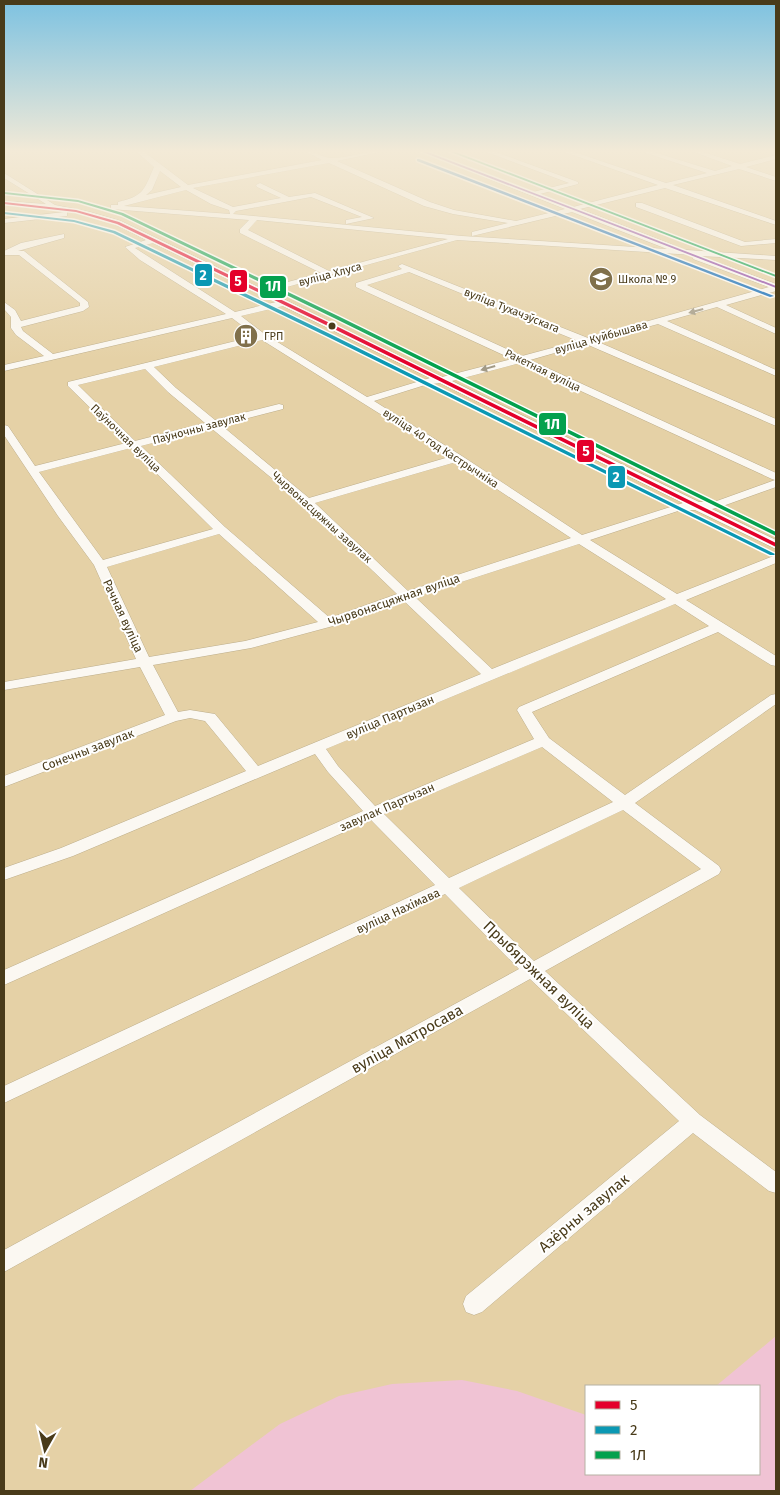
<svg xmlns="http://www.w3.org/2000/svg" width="780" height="1495" font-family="'Fira Sans',sans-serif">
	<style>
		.green { fill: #f0c3d4 }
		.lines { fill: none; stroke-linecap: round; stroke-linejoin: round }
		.minor-casing { stroke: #bcad8a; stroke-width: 1 }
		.minor { fill: #fbf8f2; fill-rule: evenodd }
		.bus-1-casing { stroke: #fff; stroke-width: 3 }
		.bus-2-casing { stroke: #fff; stroke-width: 3 }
		.bus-3-casing { stroke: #fff; stroke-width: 3 }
		.bus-4-casing { stroke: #fff; stroke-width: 3 }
		.bus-5-casing { stroke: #fff; stroke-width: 3 }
		.bus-1 { fill: #e4002b; fill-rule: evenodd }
		.bus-2 { fill: #0b98b3; fill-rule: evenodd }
		.bus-3 { fill: #04a14e; fill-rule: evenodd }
		.bus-4 { fill: #8e44ad; fill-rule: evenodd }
		.bus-5 { fill: #0065bd; fill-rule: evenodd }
		.oneway { fill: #a29a86 }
		.bus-dot { fill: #493b1a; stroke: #fff; stroke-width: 2 }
		.labels { text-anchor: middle; stroke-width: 4; stroke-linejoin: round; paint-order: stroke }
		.far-street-label { font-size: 11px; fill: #493b1a; stroke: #fff }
		.far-poi-label { font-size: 11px; fill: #493b1a; stroke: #fff; text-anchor: start }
		.street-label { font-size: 12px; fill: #493b1a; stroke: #fff }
		.near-street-label { font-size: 15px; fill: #493b1a; stroke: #fff }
		.line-badge { stroke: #fff; stroke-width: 2 }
		.badge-label { font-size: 14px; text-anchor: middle; font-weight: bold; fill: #fff }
	</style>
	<rect width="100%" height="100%" fill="#e5d1a6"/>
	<path class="green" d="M776,1336V1491H190L280,1424L339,1396L392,1384L462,1380L517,1391L586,1415V1474H759V1386H716Z"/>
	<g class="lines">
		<g class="minor-casing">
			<g id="minor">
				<path d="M136,151H143L188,185L322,160L305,151C315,151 323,158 332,158C349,158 366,151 384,151L337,161L430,202L454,210L516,221L565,209L419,151H428L533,192L569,183L484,151H493L578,182V184L540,194L573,207L658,185L562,151H571L666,183L707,173L640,151H650L715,171L732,166L691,151H700L740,164L776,155V159L746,167L776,177V181L739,169L673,185L776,221V225L665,188L580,209L673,245L674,247L672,249L776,256V260L700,256L776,284V291L726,305L776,328V334L717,307L667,321L776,370V376L658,324L596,341L776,419V426L586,344L530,360L776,473V487L720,507L712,509L776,540V549L695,510H681L590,540L677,594L776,555V563L686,600L776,656V666L771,665L718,632L532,712L549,738L625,795L771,695L776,694V704L635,803L719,866L721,870L719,874L545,971L700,1115L776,1172V1193L769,1191L693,1133L482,1312L474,1315L466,1312L463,1304L466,1296L679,1121L530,979L4,1272V1250L519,969L445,894L4,1103V1086L435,885L371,820L4,985V970L363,811L328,772L315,754L73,856L4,880V868L61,848L246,771L205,721L190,718L176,721L4,787V776L165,715L140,667L4,690V682L136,659L94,565L58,516L4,435V425L8,426L35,466L126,443L68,386V382L256,336L232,318L4,371V365L44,356L16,335L11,328V317L4,309V302L15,310L21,321L80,306V303L19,255H4V251L21,243L64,234V238L18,251H24L88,302L89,307L83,311L21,327L23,331L53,354L226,314L140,260L125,247L146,240C131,232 116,224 100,219C69,209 36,208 4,205V201L46,204L4,178V173L55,205L90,212L121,221L262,289L321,273L240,233V229L249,220L111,209V205H118V202C144,196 144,190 154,167ZM329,163L424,206L453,214L508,223L472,232V236L572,212L667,249L462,236L233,214L236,211L311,197L362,217L346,220V224L374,218L315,193L289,197L260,183L256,185L257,187L281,198L233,207L193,188ZM160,171L181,187L146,195L152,190ZM186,190L211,204L229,210L230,214L124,206ZM257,220L448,239L329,271L248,230ZM457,240L694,255L693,259L769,287L588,338L402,264L398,266L402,269L356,283V287L512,359L442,377L269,292ZM153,243L276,302L235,312L135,248ZM409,272L578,341L522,356L367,285ZM283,306L430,378L367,397L266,335L241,316ZM262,340L449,457L309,498L221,425L283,409V405L279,404L215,420L176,388L154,367ZM520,363L772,479L775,480L714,502H699L452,381ZM145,369L168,392L205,423L135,441L78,385ZM440,383L683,503L582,535L462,456L374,401L425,385ZM211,428L303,504L397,594L330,618L225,527L141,446ZM131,448L213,529L103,560L39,472ZM456,462L571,538L408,591L315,503ZM219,534L318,622L245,641L149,657L107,567ZM579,544L666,599L492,669L415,597ZM404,601L481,674L258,766L215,714L190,710L178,712L153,665L251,648L333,626ZM675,604L709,626L519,707L517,710L534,739L375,806L338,766L326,749ZM542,747L613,802L449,878L384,814ZM623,810L701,869L534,961L459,888Z"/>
				<path d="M636,203H642L745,242L776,239V243L741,246L636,207Z"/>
				<path d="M64,212H67V216L4,223V219Z"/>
			</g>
		</g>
		<use href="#minor" class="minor"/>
		<g class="bus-1-casing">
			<path id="bus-1" d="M4,202L76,210L119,222L334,325L776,543V547L330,327L117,224L76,212L4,204Z"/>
		</g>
		<g class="bus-2-casing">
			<path id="bus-2" d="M4,212L74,220L115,231L330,334L775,554L774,555H770L326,336L113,233L74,222L4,214Z"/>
		</g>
		<g class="bus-3-casing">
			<g id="bus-3">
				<path d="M448,151H453L776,275V277Z"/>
				<path d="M4,192L78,200L123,213L338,316L776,532V536L334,318L121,215L78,202L5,194Z"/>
			</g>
		</g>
		<g class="bus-4-casing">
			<path id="bus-4" d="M420,151H425L776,286V288Z"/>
		</g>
		<g class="bus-5-casing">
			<path id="bus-5" d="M417,159H419L774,296L770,297L417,161Z"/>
		</g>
		<use href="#bus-1" class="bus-1"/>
		<use href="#bus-2" class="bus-2"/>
		<use href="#bus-3" class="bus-3"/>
		<use href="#bus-4" class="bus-4"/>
		<use href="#bus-5" class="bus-5"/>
	</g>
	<defs><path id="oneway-solid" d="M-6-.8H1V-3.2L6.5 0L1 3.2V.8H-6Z" transform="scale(1.25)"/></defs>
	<g class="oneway">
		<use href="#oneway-solid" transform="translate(696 311) rotate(165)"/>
		<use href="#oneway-solid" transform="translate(488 368) rotate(164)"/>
	</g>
	<linearGradient id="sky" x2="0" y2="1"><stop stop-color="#7dc2e1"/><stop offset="0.42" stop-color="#f3ead7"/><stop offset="1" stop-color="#f3ead7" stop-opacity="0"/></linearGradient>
	<rect width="780" height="360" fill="url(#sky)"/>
	<defs>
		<g id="school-disc" transform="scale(1.25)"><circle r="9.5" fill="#80704b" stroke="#fff"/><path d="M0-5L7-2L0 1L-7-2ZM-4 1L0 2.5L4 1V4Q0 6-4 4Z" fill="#fff"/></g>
		<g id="building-disc" transform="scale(1.25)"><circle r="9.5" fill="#80704b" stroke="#fff"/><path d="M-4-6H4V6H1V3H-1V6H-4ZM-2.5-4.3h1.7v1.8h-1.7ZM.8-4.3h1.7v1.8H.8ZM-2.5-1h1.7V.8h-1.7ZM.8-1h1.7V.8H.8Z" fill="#fff"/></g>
	</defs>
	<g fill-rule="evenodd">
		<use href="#school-disc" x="601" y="279"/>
		<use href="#building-disc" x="246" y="336"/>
	</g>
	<circle class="bus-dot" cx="332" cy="326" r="4.5"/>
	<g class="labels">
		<g class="far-street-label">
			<text transform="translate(330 274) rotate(-15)" y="4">вуліца Хлуса</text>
			<text transform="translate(512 310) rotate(22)" y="4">вуліца Тухачэўскага</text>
			<text transform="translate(601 337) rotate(-16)" y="4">вуліца Куйбышава</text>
			<text transform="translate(543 370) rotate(26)" y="4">Ракетная вуліца</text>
			<text transform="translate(199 428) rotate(-15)" y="4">Паўночны завулак</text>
			<text transform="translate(126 438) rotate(44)" y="4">Паўночная вуліца</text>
			<text transform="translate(441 448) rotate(33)" y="4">вуліца 40 год Кастрычніка</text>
			<text transform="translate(322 517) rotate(42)" y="4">Чырвонасцяжны завулак</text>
		</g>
		<g class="far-poi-label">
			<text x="618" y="283">Школа № 9</text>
			<text x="264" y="340">ГРП</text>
		</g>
		<g class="street-label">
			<text transform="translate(394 600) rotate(-19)" y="4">Чырвонасцяжная вуліца</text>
			<text transform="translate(123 616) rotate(65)" y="4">Рачная вуліца</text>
			<text transform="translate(390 717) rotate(-23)" y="4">вуліца Партызан</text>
			<text transform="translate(88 750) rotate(-21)" y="4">Сонечны завулак</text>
			<text transform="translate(387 807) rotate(-24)" y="4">завулак Партызан</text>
			<text transform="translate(398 911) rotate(-25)" y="4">вуліца Нахімава</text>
		</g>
		<g class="near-street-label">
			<text transform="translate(539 975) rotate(44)" y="5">Прыбярэжная вуліца</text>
			<text transform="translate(407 1039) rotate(-29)" y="5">вуліца Матросава</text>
			<text transform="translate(584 1213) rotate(-40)" y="5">Азёрны завулак</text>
		</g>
	</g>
	<g class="line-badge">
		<rect x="194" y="263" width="19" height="24" rx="5" fill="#0b98b3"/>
		<rect x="229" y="269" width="19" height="24" rx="5" fill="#e4002b"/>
		<rect x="259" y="275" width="28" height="24" rx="5" fill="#04a14e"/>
		<rect x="538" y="412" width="29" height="24" rx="5" fill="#04a14e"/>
		<rect x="576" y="439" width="19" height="24" rx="5" fill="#e4002b"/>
		<rect x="607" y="465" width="19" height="24" rx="5" fill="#0b98b3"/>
	</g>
	<g class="badge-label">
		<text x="203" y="280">2</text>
		<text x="238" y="286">5</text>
		<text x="273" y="291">1Л</text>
		<text x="552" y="429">1Л</text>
		<text x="586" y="456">5</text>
		<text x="616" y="482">2</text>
	</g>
	<rect width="780" height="1495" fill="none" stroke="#493b1a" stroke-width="10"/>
	<rect x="585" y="1385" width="175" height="90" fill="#ffffff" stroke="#b6b1a3"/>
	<rect x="595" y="1401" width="25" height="8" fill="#e4002b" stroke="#b6b1a3"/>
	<text x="630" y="1410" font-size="15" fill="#493b1a">5</text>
	<rect x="595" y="1426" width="25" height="8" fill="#0b98b3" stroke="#b6b1a3"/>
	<text x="630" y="1435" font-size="15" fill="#493b1a">2</text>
	<rect x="595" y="1451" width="25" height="8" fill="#04a14e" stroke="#b6b1a3"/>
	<text x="630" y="1460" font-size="15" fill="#493b1a">1Л</text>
	<g transform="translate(45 1450) rotate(188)" stroke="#ffffff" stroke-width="4" paint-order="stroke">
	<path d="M0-4L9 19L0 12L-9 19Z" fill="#493b1a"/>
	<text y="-8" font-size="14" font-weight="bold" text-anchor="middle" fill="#493b1a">N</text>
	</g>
</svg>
